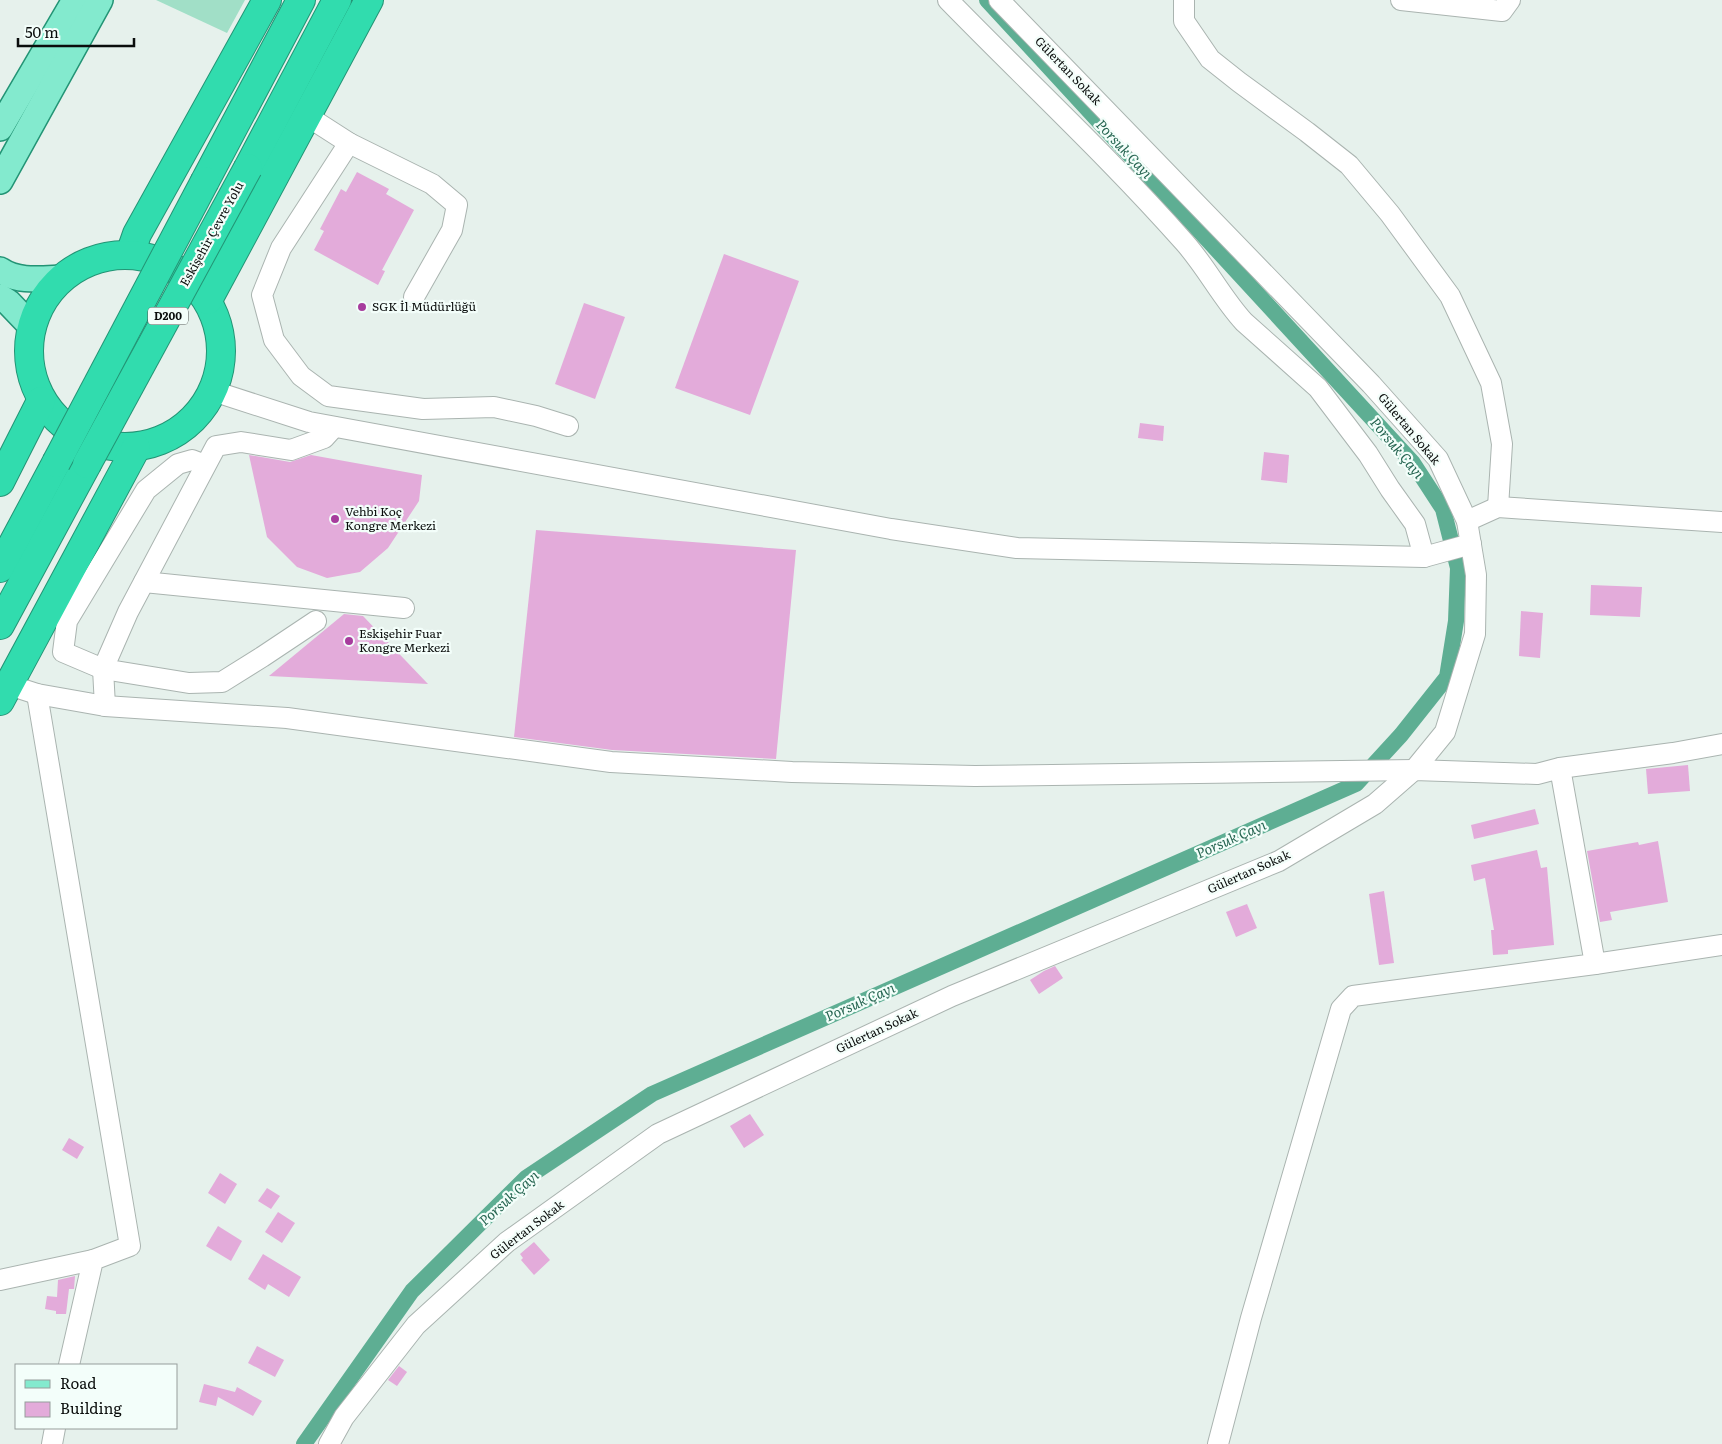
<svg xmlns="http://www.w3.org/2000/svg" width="1722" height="1444" font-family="Literata,serif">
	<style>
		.green { fill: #a1dfc7 }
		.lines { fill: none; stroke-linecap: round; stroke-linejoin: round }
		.canal { stroke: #5eae93; stroke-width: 16 }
		.building { fill: #e3abda }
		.minor-casing { stroke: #aab4b0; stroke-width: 22 }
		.major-casing { stroke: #239475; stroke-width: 28 }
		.highway-casing { stroke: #239475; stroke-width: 30 }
		.minor { stroke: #fff; stroke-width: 20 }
		.major { stroke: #83eace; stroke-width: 25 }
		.highway { stroke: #31dcae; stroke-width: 28 }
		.highway-bridge-casing { stroke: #239475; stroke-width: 30; stroke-linecap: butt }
		.highway-bridge { stroke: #31dcae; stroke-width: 28 }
		.poi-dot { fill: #a73c9d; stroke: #f3fefa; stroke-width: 2 }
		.labels { text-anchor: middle; stroke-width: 4.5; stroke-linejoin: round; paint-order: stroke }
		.shield { fill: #f3fefa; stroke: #505553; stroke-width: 1 }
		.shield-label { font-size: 11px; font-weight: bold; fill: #0a0d0c }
		.street-label { font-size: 12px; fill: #0a0d0c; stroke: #f3fefa }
		.poi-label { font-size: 12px; fill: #0a0d0c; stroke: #f3fefa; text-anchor: start }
		.water-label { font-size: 14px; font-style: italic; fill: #266551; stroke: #f3fefa }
	</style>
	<rect width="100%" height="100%" fill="#e6f1ec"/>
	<path class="green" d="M156,0H245L227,33Z"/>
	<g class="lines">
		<path class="canal" d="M304,1444L412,1291L526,1178L652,1094L1356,784L1401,735L1447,677L1456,621L1458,568L1443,509L1413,463L987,0"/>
	</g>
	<g class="building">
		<path d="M357,172L389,189L386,194L414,210L382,270L385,271L378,285L314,250L324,231L320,229L341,189L346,192Z"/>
		<path d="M724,254L799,281L750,415L675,388Z"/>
		<path d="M584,303L625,317L595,399L555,384Z"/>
		<path d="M1140,423L1164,426L1163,441L1138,438Z"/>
		<path d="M1264,452L1289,455L1287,483L1261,480Z"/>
		<path d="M249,455L290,462L311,455L422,475L419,501L388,548L360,572L327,578L297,567L267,537Z"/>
		<path d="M536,530L796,550L776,759L612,750L514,737Z"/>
		<path d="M1591,585L1642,587L1640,617L1590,615Z"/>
		<path d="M1521,611L1543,613L1540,658L1519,656Z"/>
		<path d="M344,614L363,616L428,684L269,676Z"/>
		<path d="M1688,765L1690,791L1648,794L1646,769Z"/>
		<path d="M1535,809L1539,824L1474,839L1471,825Z"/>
		<path d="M1658,841L1668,902L1610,912L1612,920L1600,922L1587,851L1638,842L1639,845Z"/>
		<path d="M1537,850L1541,868L1547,867L1554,945L1508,950V954L1493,955L1491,930H1494L1485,878L1474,881L1471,865Z"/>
		<path d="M1384,891L1394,963L1379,965L1369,894Z"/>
		<path d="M1247,904L1257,928L1236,937L1226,912Z"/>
		<path d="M1055,966L1063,978L1039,994L1030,980L1044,971Z"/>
		<path d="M750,1114L764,1135L744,1148L730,1126Z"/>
		<path d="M69,1138L84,1147L77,1159L62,1150Z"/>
		<path d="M220,1173L237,1184L225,1204L208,1193Z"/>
		<path d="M267,1188L280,1196L271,1209L258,1201Z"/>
		<path d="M278,1212L295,1223L282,1243L265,1232Z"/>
		<path d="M218,1226L242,1241L231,1261L206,1246Z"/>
		<path d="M534,1242L550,1260L534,1275L521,1260L523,1258L520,1254Z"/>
		<path d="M263,1254L301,1277L289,1297L268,1284L265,1290L248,1279Z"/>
		<path d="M75,1276L74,1289H69L66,1314H56V1311L45,1309L47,1296L57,1297L58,1280Z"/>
		<path d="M257,1346L284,1360L275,1377L248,1363Z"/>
		<path d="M399,1366L407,1372L397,1386L388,1380Z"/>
		<path d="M204,1384L235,1392L237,1387L262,1401L253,1416L218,1397L216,1406L199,1402Z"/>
	</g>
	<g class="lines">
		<g class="minor-casing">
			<g id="minor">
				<path d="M948,0C1027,81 1110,158 1185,243C1207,268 1222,298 1244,322L1318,388L1368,454L1390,489L1415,524L1424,557"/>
				<path d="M1184,0V21L1210,59L1239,82L1307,132L1349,165L1390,214L1450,296L1491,383L1502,444L1498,507"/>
				<path d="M1401,0L1502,11L1510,0"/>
				<path d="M307,116L349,143L432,184L457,205L452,230L414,297"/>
				<path d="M349,143L281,248L262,295L274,340L301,376L328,396L423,409L494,407L536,416L568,426"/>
				<path d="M213,391L309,422L891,529L1017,548L1424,557L1471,544"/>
				<path d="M205,465L192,460L178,464L146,490L67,621L63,652L103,669L189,683L222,682L262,657L316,621"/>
				<path d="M1467,521L1498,507L1722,522"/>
				<path d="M144,582L404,608"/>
				<path d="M9,685L37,694L105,706L287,718L611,762L792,772L975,776L1414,770L1537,774L1560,768L1673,753L1722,744"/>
				<path d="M37,694L130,1246L93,1260L69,1365"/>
				<path d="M105,706L103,669L128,612L216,446L241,442L291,450L324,438L334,427"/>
				<path d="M1595,964L1722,945"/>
				<path d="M0,1280L93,1260"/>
				<path d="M52,1444L55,1428"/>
				<path d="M329,1444L344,1417L416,1325L507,1242L658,1134L952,996L1279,861L1375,804L1414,770L1445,732L1475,634L1476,575L1467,521L1438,459L1371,384L999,0"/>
				<path d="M1218,1444L1251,1318L1341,1009L1353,996L1595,964L1560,768"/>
			</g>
		</g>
		<g class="major-casing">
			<g id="major">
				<path d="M0,128L75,0"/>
				<path d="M0,181L100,0"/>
				<path d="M0,270C17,282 40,279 60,278"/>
				<path d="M0,297L8,302L31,326"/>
			</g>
		</g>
		<g class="highway-casing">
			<g id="highway">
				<path d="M248,168L337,0"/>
				<path d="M205,181L301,0"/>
				<path d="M130,254L137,234L267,0"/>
				<circle cx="125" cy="351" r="96"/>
				<path d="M208,300L369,0"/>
				<path d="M0,482L41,401"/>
				<path d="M0,568L56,463"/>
				<path d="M0,625L87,464"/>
				<path d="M0,701L136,448"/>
			</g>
		</g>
		<use href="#minor" class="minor"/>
		<use href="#major" class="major"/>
		<use href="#highway" class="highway"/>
		<g class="highway-bridge-casing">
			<g id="highway-bridge">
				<path d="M56,463L205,181"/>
				<path d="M87,464L248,168"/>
			</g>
		</g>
		<use href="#highway-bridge" class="highway-bridge"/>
	</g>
	<g class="poi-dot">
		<circle cx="362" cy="307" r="5"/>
		<circle cx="335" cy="519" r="5"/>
		<circle cx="349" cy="641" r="5"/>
	</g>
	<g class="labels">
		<rect class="shield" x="148" y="307.5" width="40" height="17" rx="4"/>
		<g class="shield-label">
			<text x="168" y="320">D200</text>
		</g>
		<g class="street-label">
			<text transform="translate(1068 71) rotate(46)" y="4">Gülertan Sokak</text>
			<text transform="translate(212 234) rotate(-61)" y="4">Eskişehir Çevre Yolu</text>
			<text transform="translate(1409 429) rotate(50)" y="4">Gülertan Sokak</text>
			<text transform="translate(1249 872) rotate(-24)" y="4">Gülertan Sokak</text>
			<text transform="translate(877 1031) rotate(-25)" y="4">Gülertan Sokak</text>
			<text transform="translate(527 1230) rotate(-37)" y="4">Gülertan Sokak</text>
		</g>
		<g class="poi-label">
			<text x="372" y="311">SGK İl Müdürlüğü</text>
			<text x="345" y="516">Vehbi Koç<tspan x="345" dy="14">Kongre Merkezi</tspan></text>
			<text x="359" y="638">Eskişehir Fuar<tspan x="359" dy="14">Kongre Merkezi</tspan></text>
		</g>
		<g class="water-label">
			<text transform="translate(1124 149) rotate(47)" y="5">Porsuk Çayı</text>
			<text transform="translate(1397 448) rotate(50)" y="5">Porsuk Çayı</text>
			<text transform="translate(1231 839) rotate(-24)" y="5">Porsuk Çayı</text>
			<text transform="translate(860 1002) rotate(-24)" y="5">Porsuk Çayı</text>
			<text transform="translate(509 1198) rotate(-42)" y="5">Porsuk Çayı</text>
		</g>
	</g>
	<rect x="15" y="1364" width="162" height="65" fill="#f3fefa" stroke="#969e9b"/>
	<rect x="25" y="1380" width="25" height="8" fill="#83eace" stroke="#969e9b"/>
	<text x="60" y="1389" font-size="15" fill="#0a0d0c">Road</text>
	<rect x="25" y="1402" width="25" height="15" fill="#e3abda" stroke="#969e9b"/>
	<text x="60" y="1414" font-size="15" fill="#0a0d0c">Building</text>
	<path d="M18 38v8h116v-8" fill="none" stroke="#0a0d0c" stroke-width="2.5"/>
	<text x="25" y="38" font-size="15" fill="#0a0d0c" stroke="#f3fefa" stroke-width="4" paint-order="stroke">50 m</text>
</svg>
